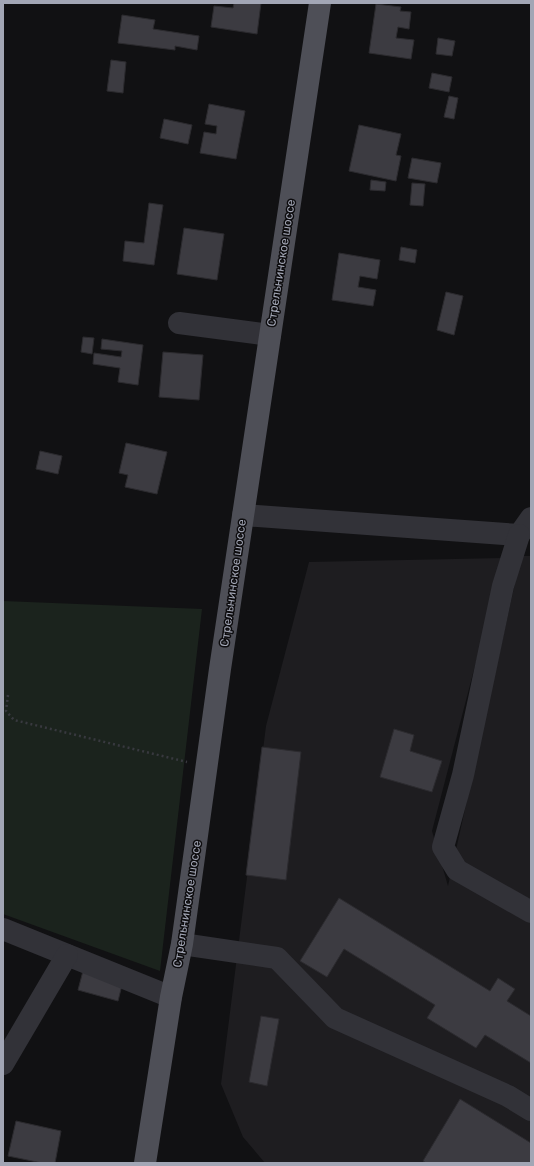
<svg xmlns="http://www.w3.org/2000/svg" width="534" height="1166" font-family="Rubik,sans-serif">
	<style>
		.built { fill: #1e1d20 }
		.green { fill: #1b231d }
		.building { fill: #3c3b41; stroke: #2c2b2f }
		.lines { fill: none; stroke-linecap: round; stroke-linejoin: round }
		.path { stroke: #38393f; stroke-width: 2.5; stroke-dasharray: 2 3; stroke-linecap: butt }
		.minor { stroke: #323238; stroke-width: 22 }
		.major { stroke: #4e4f57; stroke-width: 22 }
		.labels { text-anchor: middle; stroke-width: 3; stroke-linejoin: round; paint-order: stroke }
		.street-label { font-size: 12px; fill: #a2a6b5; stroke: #0d0c0e }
	</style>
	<rect width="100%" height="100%" fill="#111113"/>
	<path class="built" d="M521,556H531V1163H265L243,1137L221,1084L266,726L309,562L503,558L432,831L448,886Z"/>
	<path class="green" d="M3,601L202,609L160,971L3,914Z"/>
	<g class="building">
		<path d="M234,3H261L257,34L211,27L214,6L233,8Z"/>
		<path d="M376,4L401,7L400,11L411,12L409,29L398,27L396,38L414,40L411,59L369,53Z"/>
		<path d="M122,15L155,20L153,29L199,36L197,50L175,46V50L118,43Z"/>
		<path d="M438,38L455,41L452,56L436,54Z"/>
		<path d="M111,60L126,62L123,93L107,91Z"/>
		<path d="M432,73L452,77L449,92L429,88Z"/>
		<path d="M449,96L458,98L454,119L444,117Z"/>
		<path d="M209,104L245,111L236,159L200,153L204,132L216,134L217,126L205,124Z"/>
		<path d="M164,119L192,125L188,144L160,138Z"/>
		<path d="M359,125L401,134L396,155L401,156L396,181L349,171Z"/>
		<path d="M412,158L441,163L437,183L408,178Z"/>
		<path d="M371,180L386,182L385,191L370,190Z"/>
		<path d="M412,183L425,184L423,206L410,205Z"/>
		<path d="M149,203L163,205L154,265L123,261L125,241L144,243Z"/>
		<path d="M184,228L224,234L217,280L177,274Z"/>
		<path d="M401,247L417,250L415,263L399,260Z"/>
		<path d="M339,253L380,260L377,279L360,276L358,287L376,290L373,306L332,300Z"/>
		<path d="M446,292L463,296L454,335L437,330Z"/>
		<path d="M83,337L94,338L92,354L81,352Z"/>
		<path d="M102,339L143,345L138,385L118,382L120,368L93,364L94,353L121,357L122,351L101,349Z"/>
		<path d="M163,352L203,355L199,400L159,397Z"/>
		<path d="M126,443L167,452L157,494L125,487L128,475L119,473Z"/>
		<path d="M40,451L62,456L58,474L36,469Z"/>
		<path d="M394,729L414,735L410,751L442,761L432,792L380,777Z"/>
		<path d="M262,747L301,752L286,880L246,875Z"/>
		<path d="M339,898L490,991L498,978L515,989L507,1001L531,1016V1063L485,1035L476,1048L427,1018L435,1005L344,949L327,977L300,961Z"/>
		<path d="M83,971L123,981L118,1001L78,990Z"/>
		<path d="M261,1016L279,1019L267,1086L249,1082Z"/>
		<path d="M460,1099L531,1143V1163H426L423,1161Z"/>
		<path d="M16,1121L61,1131L55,1163H42L8,1156Z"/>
	</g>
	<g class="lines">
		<path class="path" d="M8,695L6,711L14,720L187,762"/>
		<g class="minor">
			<path d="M179,323L270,335"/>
			<path d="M243,515L519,535L531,518"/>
			<path d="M519,535L503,586L463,775L443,847L457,870L531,912"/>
			<path d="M3,929L171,997"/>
			<path d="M182,944L277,958L335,1018L508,1096L531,1110"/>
			<path d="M3,1064L67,955"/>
		</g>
		<path class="major" d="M145,1163L171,997L182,944L220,669L320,3"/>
	</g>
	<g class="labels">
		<g class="street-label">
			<text transform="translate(281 263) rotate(-81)" y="4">Стрельнинское шоссе</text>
			<text transform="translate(233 583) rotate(-82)" y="4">Стрельнинское шоссе</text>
			<text transform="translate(187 904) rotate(-81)" y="4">Стрельнинское шоссе</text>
		</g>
	</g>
	<rect width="534" height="1166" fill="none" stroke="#a2a6b5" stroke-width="8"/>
</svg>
